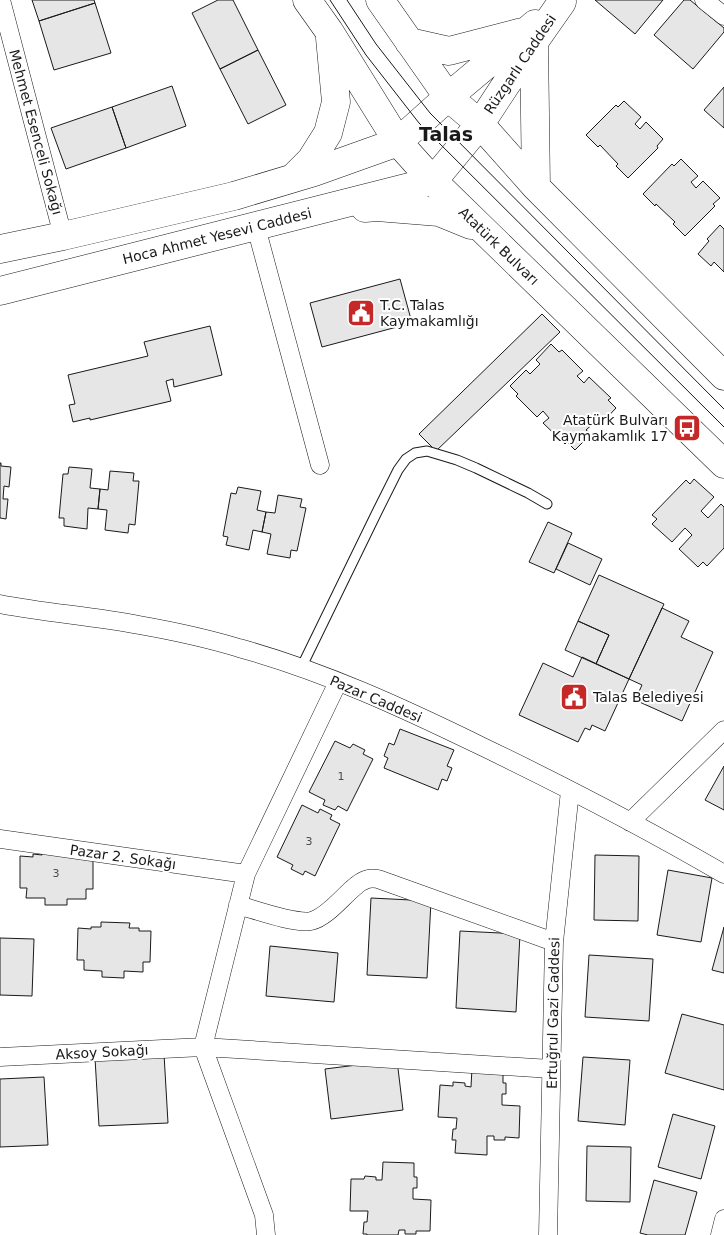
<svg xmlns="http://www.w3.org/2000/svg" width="724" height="1235" viewBox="0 0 724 1235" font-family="'DejaVu Sans',sans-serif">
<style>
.building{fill:#e6e6e6;stroke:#1a1a1a}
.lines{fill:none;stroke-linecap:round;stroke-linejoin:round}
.service-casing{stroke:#1a1a1a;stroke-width:11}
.minor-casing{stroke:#1a1a1a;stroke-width:19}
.primary-casing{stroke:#1a1a1a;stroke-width:29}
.service{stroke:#fff;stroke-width:9}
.minor{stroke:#fff;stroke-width:18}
.primary{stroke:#fff;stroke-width:28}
.tram{stroke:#1a1a1a;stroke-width:1}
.labels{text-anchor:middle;stroke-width:4;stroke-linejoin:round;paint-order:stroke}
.number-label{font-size:11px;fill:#4d4d4d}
.street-label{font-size:14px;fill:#1a1a1a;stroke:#fff}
.poi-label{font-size:14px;fill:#1a1a1a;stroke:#fff;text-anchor:start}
.district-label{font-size:19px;font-weight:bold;fill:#1a1a1a;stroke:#fff}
</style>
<rect width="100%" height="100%" fill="#fff"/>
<!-- building -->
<path class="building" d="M32 0H94L95 3 39 21Z
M218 0H233L258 50 220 69 192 13Z
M595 0H663L635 34Z
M684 0H690L724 28V32L693 69 654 35Z
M95 3 111 53 54 70 39 21Z
M258 50 286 105 248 124 220 69Z
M172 86 186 126 126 148 112 107Z
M724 87V128L704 110Z
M624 101 641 117 635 124 640 129 646 122 663 139 657 146 658 148 628 178 616 166 618 164 600 145 598 147 586 135 616 105 618 107Z
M112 107 126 148 66 169 51 128Z
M681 159 698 176 691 182 696 188 703 181 720 198 713 204 715 206 685 236 673 224 675 222 656 204 655 206 643 194 672 164 674 166Z
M720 225 724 229V272L714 262 711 266 698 254 709 241 707 239Z
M400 279 412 323 322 347 310 303Z
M542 314 560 332 436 451 419 434Z
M210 326 222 375 174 387 173 379 166 381 171 401 90 420V418L73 422 69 405 75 404 68 375 148 356 144 342Z
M551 344 559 352 562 350 583 371 577 376 584 383 589 377 611 398 608 400 616 408 601 424 597 420 586 430 591 434 575 450 567 442 565 444 543 423 549 418 543 411 537 417 516 396 518 394 510 386 526 370 530 374 540 364 536 360Z
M0 463H1V466L11 467 9 487 4 486 3 499H8L6 519 0 518Z
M69 467 92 469 90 488 100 489 98 509 88 508 87 529 64 526V518H59L63 474H68Z
M110 471 134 473 133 481H139L135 525 129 524 128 533 105 530 107 510 98 509 100 489 108 490Z
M694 479 714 497 701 511 708 518 721 504 724 507V548L707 566 703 562 698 567 679 549 692 535 685 528 672 542 652 524 657 519 652 515 686 480 690 484Z
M238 487 261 491 257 510 266 512 262 532 253 530 249 550 226 545 228 537 223 536 231 493 236 494Z
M278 495 302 499 300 507 306 508 297 551 291 550 290 558 267 554 271 534 262 532 266 512 275 513Z
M548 522 572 533 554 573 529 562Z
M568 543 602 559 590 585 556 569Z
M599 575 664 604 629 679 596 664 609 635 578 621Z
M662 608 689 621 681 637 713 652 682 721 635 700 642 685 629 679Z
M578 621 609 635 596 664 565 650Z
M582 657 629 679 605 731 592 725 590 730 585 728 578 742 519 715 543 663 573 677Z
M400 729 454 750 447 766 452 768 447 781 442 779 438 790 384 768 388 758 384 756 389 743 394 745Z
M335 741 350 748 353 744 365 750 363 754 373 759 347 811 338 806 335 810 323 805 325 800 309 792Z
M724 766V810L705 800Z
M302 805 318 813 320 809 332 815 330 819 340 824 315 876 305 871 303 875 291 869 293 865 277 857Z
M43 849 93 858V889H86V899H67V905H45V898H26L27 888H20V856L33 857V854L42 855Z
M595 855 639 856 638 921 594 920Z
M668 870 712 878 701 942 657 935Z
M371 898 431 901 427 978 367 975Z
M101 922 130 923 129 928H139V931H151L150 962H143V972L124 971V978L102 977V971L84 970V960H77L78 928 91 929V927H101Z
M724 927V973L712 970Z
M460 931 520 934 516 1012 456 1008Z
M0 938 34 939 32 996 0 995Z
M270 946 338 953 334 1002 266 996Z
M589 955 653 959 649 1021 585 1017Z
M682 1014 724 1025V1090L665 1073Z
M164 1054 168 1123 99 1126 95 1058Z
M583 1057 630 1060 625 1125 578 1121Z
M397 1060 403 1110 331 1119 325 1069Z
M472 1068 503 1069V1083H506V1094H502V1105L520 1106 519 1138 505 1137V1140H494V1136H487V1155L455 1153 456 1140H452L453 1129H456L457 1118 438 1117 440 1085 453 1086V1082L465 1083V1086L471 1087Z
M44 1077 48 1145 0 1147V1079Z
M673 1114 715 1126 701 1179 658 1167Z
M587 1146 631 1147 630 1202 586 1201Z
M383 1162 414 1163V1177H417V1188H413V1199L431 1200 430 1231H416V1234H405V1230H399L398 1235H367V1234H363L364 1222H367L368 1211H350L351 1179H364L365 1176 376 1177V1180H382Z
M654 1180 697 1192 685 1235H648L640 1233Z"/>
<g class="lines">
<!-- service casing -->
<g class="service-casing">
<path id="service" d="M301 668 377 512 398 470 406 459 415 453 427 451 457 460 476 468 528 493 547 504"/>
</g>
<!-- minor casing -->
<g class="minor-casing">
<path id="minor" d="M1 0 63 236
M704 0 724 16
M256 227 320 465
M0 604C46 613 93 616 139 625 173 631 206 638 239 648 323 671 403 708 481 746 564 786 645 828 724 874
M630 822 724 730
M0 839 246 874
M238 905C256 910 294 924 311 921 325 918 340 900 351 890 355 887 358 883 363 881 368 878 373 878 378 879L554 942
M0 1057 203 1047 551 1069
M266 1235 264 1215 203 1047 246 874 338 682
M548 1235 554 942 570 791
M720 1235 724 1219"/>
</g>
<!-- primary casing -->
<g class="primary-casing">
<path id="primary" d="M307 0 329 31 398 142 433 181 724 464
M380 0 448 97 480 124 536 187 724 376
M409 42 449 51 522 32
M534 42 536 187
M293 178 311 160 328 133 336 102 330 38
M365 208 377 207 439 212 471 225
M0 249 63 236 234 196 314 172 398 142 448 97 535 24
M0 291 433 181 480 124 534 42 562 2"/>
</g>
<!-- service -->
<use href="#service" class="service"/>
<!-- minor -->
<use href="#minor" class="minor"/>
<!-- primary -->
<use href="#primary" class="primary"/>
<!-- tram -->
<path class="tram" d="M330 0 366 55 419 123 724 427
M347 0 376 44 430 113 724 409"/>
</g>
<!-- icons -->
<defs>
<g id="civic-square" transform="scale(1.4375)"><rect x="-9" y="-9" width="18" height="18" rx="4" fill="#c62828" stroke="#fff"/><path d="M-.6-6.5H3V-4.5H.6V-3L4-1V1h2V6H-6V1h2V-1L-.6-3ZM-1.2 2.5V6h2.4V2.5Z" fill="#fff"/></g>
<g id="bus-square" transform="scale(1.4375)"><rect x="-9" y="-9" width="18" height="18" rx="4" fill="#c62828" stroke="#fff"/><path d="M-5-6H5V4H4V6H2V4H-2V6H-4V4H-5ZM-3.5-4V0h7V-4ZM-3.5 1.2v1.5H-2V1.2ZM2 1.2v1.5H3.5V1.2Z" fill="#fff"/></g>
</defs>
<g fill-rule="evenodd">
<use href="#civic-square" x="361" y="313"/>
<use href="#bus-square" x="687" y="428"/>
<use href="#civic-square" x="574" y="697"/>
</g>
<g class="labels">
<!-- number labels -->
<g class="number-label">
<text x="341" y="780">1</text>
<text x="309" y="845">3</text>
<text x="56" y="877">3</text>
</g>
<!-- street labels -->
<g class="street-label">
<text transform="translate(520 64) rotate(-56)" y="5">Rüzgarlı Caddesi</text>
<text transform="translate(36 132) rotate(75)" y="5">Mehmet Esenceli Sokağı</text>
<text transform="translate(217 236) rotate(-14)" y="5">Hoca Ahmet Yesevi Caddesi</text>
<text transform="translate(499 246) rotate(44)" y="5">Atatürk Bulvarı</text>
<text transform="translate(376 699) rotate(23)" y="5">Pazar Caddesi</text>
<text transform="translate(123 857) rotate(8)" y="5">Pazar 2. Sokağı</text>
<text transform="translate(553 1013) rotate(-89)" y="5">Ertuğrul Gazi Caddesi</text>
<text transform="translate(102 1052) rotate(-3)" y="5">Aksoy Sokağı</text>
</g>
<!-- poi labels -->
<g class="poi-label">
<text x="380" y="310">T.C. Talas<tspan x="380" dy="16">Kaymakamlığı</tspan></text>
<text x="668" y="425" text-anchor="end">Atatürk Bulvarı<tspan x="668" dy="16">Kaymakamlık 17</tspan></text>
<text x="593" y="702">Talas Belediyesi</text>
</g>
<!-- district labels -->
<g class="district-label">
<text x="446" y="141">Talas</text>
</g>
</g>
</svg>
